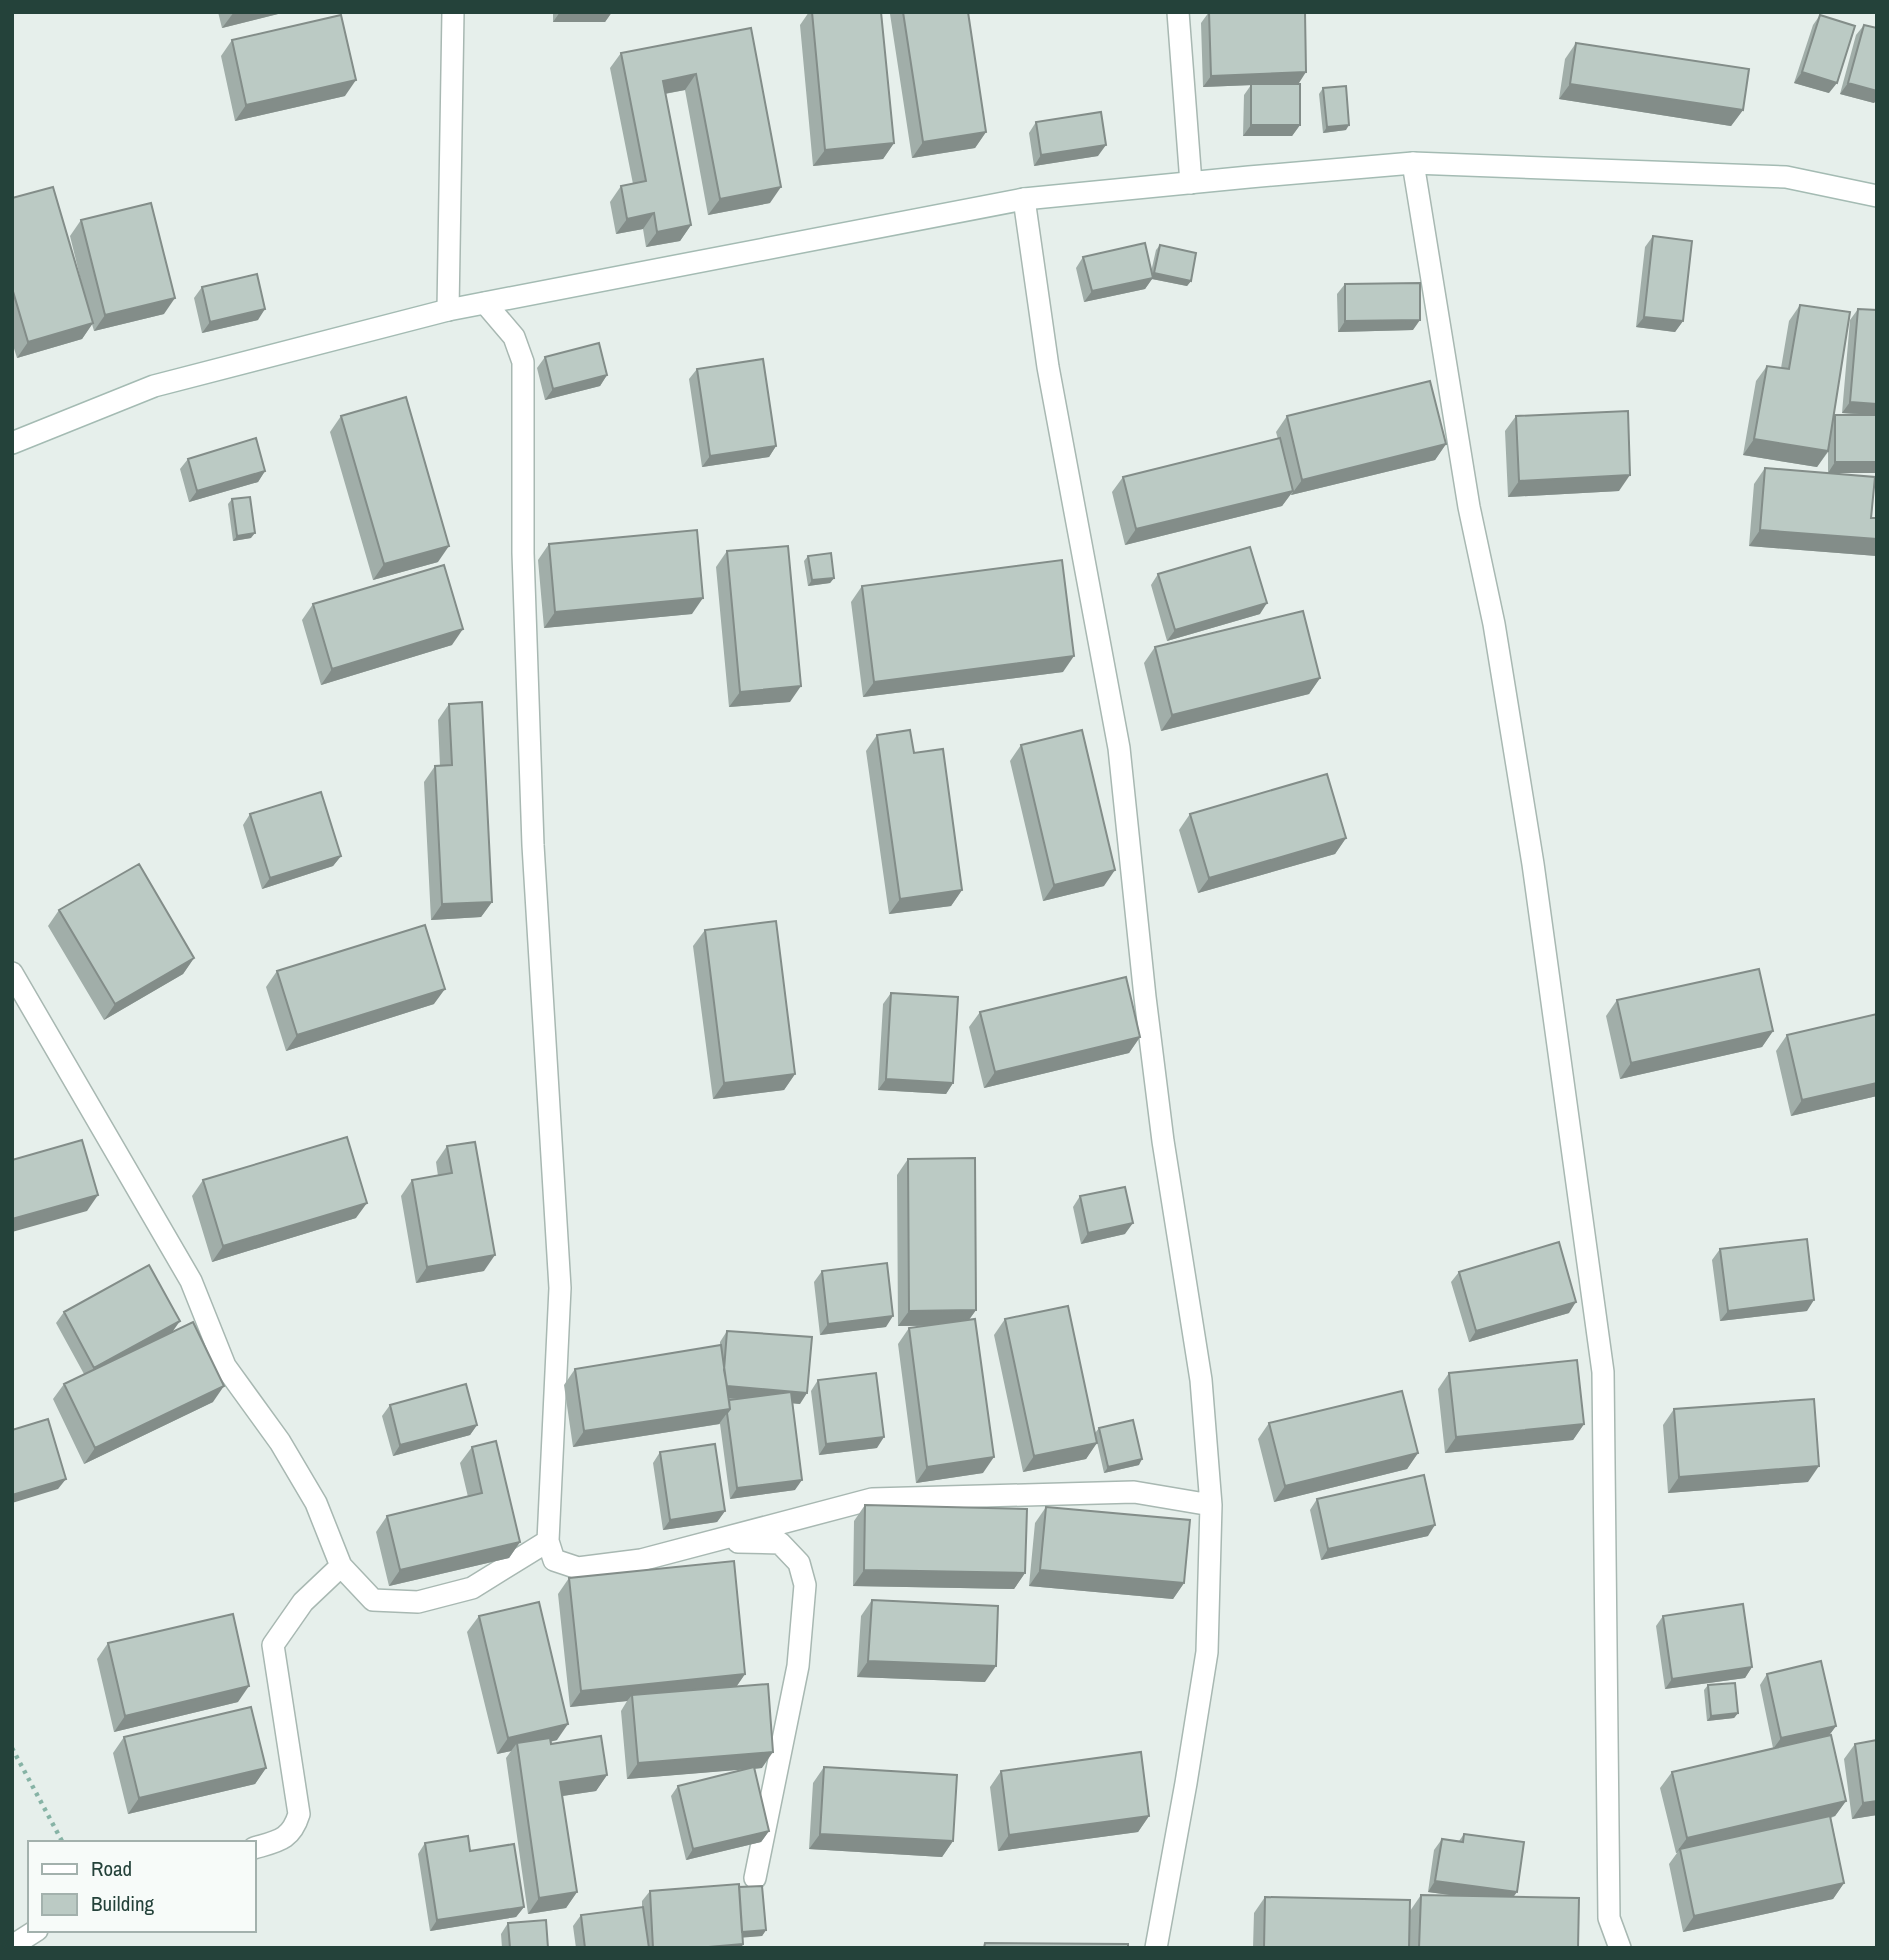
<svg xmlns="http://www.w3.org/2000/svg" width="1889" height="1960" viewBox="0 0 1889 1960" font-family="'Archivo Narrow',sans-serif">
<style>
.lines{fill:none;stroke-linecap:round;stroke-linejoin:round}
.street-casing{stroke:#a8b8b2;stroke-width:24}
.secondary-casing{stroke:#a4bbb3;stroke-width:24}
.path{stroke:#86b3a5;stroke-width:4.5;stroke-dasharray:3.5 5;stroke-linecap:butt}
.street{stroke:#fff;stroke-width:21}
.secondary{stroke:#fff;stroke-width:21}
.wall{fill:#a1aea9}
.shaded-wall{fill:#838d89}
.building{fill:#bbcac4;stroke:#838d89;stroke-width:2}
</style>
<rect width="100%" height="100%" fill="#e6efeb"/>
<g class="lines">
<!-- street casing -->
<g class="street-casing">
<path id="street" d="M1178 12 1191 183
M1413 163 1469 507 1494 624 1533 864 1603 1372 1609 1918 1620 1948
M1024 199 1048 367 1119 748 1145 997 1163 1141 1201 1380 1211 1505 1207 1652 1186 1783 1156 1948
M485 303 514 337 523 362V553L533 845 560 1288 548 1541 554 1560 578 1568 641 1560 872 1499 1134 1492 1211 1505
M448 310 453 12
M12 973 191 1281 225 1366 280 1442 316 1503 341 1566 373 1600 418 1602 472 1588 548 1541
M738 1542 780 1543 799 1563 805 1585 798 1666 755 1878
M254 1848C278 1841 291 1840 299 1814L273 1645 303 1602 341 1566
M12 1946 37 1930"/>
</g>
<!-- secondary casing -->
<g class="secondary-casing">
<path id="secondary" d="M12 443 154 386 448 310 1024 199 1249 177 1413 163 1786 177 1877 196"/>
</g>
<!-- path -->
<path class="path" d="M12 1748 63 1843"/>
<!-- street -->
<use href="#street" class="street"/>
<!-- secondary -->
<use href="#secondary" class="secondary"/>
</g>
<!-- wall -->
<path class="wall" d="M218 12H286L222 28Z
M553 12H612L605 22H553Z
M809 12H881L894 143 883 159 813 166 800 25Z
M891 12H968L986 132 975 148 912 158 890 14Z
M1209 12 1299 83 1264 84 1300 125 1292 136H1243L1244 95 1251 85 1203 87 1201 23Z
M1820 15 1829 93 1794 83 1813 25Z
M1864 25 1877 28V99L1874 103 1840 94 1856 35Z
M751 28 770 203 708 215 685 90 665 94 691 225 680 241 646 247 643 229 616 234 610 202 621 186 633 184 610 68 621 53Z
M232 40 345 96 235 121 221 56Z
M1576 43 1743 110 1731 126 1559 99 1565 59Z
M1323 88 1346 130 1323 133 1319 94Z
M1036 122 1098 156 1034 166 1029 133Z
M12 198 86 301 70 236 81 220 164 314 94 331 92 324 82 339 17 358 12 342Z
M1653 236 1683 321 1675 332 1636 327 1645 247Z
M1160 245 1191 281 1187 286 1152 279 1145 289 1084 302 1076 268 1083 257 1151 272 1156 250Z
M1345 284 1413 330 1338 332 1337 294Z
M202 287 258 320 202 333 194 298Z
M1800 305 1834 417 1835 415H1865L1842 413 1850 320 1858 309 1877 473H1828L1871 518H1877V556L1749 546 1754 484 1765 468 1828 473V452L1817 467 1743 455 1756 381 1767 366 1781 368 1789 321Z
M545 357 607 375 600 386 545 400 537 368Z
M697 369 776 446 769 457 702 467 689 379Z
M341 416 438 562 373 580 330 432Z
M1287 416 1446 444 1435 460 1291 495V494L1282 506 1125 545 1112 492 1123 477 1278 439 1276 432Z
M1516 416 1619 491 1508 497 1505 431Z
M188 459 265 471 258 482 189 502 180 469Z
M232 499 251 538 233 541 228 504Z
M549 544 692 614 544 628 538 560Z
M727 551 790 702 729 707 716 567Z
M808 556 834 578 830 583 808 586 804 561Z
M1158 574 1260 614 1167 641 1151 585Z
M862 586 1063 672 863 697 851 602Z
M313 604 452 645 321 685 302 620Z
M1155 647 1320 678 1309 694 1161 731 1144 663Z
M449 704 492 902 481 917 431 920 424 782 435 766H440L438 720Z
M877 735 914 753 962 890 951 906 889 914 866 751Z
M1021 745 1104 886 1043 901 1010 761Z
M250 814 341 856 333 866 262 889 243 825Z
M1190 814 1346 838 1335 854 1198 893 1179 830Z
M59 910 194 958 183 974 104 1020 48 926Z
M705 930 795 1074 784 1090 713 1099 693 946Z
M277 971 434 1004 286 1051 266 987Z
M891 993 953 1083 946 1094 878 1090 883 1004Z
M1617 1000 1773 1031 1762 1047 1620 1079 1606 1016Z
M980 1012 1140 1037 1129 1053 984 1088 969 1027Z
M1877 1014V1096L1791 1116 1776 1051 1787 1035Z
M447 1146 484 1271 416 1283 401 1196 412 1180 438 1176 436 1162Z
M908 1159 976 1310 969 1320 983 1473 916 1483 898 1344 909 1328 924 1326H898L897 1175Z
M203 1180 356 1218 212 1262 192 1196Z
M1080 1196 1125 1234 1081 1244 1073 1207Z
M1720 1249 1807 1311 1720 1321 1712 1260Z
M822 1271 886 1327 820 1335 814 1282Z
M1459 1272 1569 1313 1469 1342 1451 1282Z
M64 1312 173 1331 213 1402 84 1464 53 1399 64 1384 84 1374 56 1323Z
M1005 1319 1095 1433 1099 1428 1139 1465 1104 1473 1097 1442 1086 1459 1023 1472 994 1335Z
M727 1331 800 1404 793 1403 795 1490 730 1499 720 1424 573 1447 564 1385 575 1369 720 1346V1342Z
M1449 1373 1584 1424 1573 1440 1445 1453 1438 1389Z
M818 1380 877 1448 819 1455 811 1391Z
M390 1405 477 1425 470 1435 393 1456 382 1416Z
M1674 1409 1808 1482 1668 1493 1663 1425Z
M1269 1423 1418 1453 1407 1469 1274 1502 1258 1439Z
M472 1447 520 1542 509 1558 389 1586 376 1532 387 1516 468 1497 460 1463Z
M660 1452 725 1511 717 1522 663 1530 653 1463Z
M1317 1499 1428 1536 1321 1560 1310 1510Z
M865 1505 1025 1573 1014 1589 853 1586 854 1521Z
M1046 1507 1184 1583 1173 1599 1029 1586 1035 1523Z
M569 1578 745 1674 736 1687 762 1768 754 1769 769 1831 761 1842 686 1860 671 1796 678 1786 746 1769 627 1779 621 1711 627 1701 570 1707 558 1594Z
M872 1600 985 1682 857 1677 861 1616Z
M479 1616 557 1740 550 1742 551 1744 607 1775 596 1791 562 1796 577 1892 566 1908 528 1914 506 1758 511 1751 497 1754 467 1632Z
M1663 1616 1752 1667 1745 1678 1665 1689 1656 1626Z
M108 1643 238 1702 114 1732 97 1659Z
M1767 1674 1836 1726 1829 1735 1846 1801 1835 1816 1831 1818 1844 1883 1833 1899 1683 1932 1669 1864 1677 1853H1676L1660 1788 1672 1772 1773 1748 1760 1685Z
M1708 1685 1738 1713 1734 1718 1707 1721 1704 1690Z
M124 1737 266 1768 255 1784 128 1814 113 1753Z
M1855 1744 1877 1815 1852 1819 1844 1759Z
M824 1767 953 1841 942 1857 809 1849 813 1783Z
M1001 1771 1149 1816 1138 1832 998 1851 990 1787Z
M1464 1834 1514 1897 1578 1948H1409L1410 1911 1421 1895 1458 1896 1428 1892 1434 1850 1442 1839 1459 1841Z
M425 1843 470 1851 524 1907 516 1917 430 1931 418 1854Z
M739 1887 766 1930 762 1936 742 1937 743 1944 741 1948H576L573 1926 581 1915 642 1907V1901L650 1891Z
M1265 1897 1409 1948H1253L1254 1913Z
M508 1923 548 1948H502L501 1934Z"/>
<!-- shaded-wall -->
<path class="shaded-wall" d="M234 12H286L222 28Z
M560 12H612L605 22H553Z
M1306 72 1299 83 1203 87 1211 76Z
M1802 72 1837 83 1829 93 1794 83Z
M696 74 685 90 652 96 663 81Z
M356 80 345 96 235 121 246 105Z
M1848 83 1877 91V99L1874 103 1840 94Z
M1570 84 1743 110 1731 126 1559 99Z
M1251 125H1300L1292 136H1243Z
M1349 125 1346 130 1323 133 1327 127Z
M986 132 975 148 912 158 923 142Z
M894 143 883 159 813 166 825 150Z
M1106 145 1098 156 1034 166 1041 155Z
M781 187 770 203 708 215 720 199Z
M654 213 643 229 616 234 627 219Z
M691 225 680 241 646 247 657 232Z
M1154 273 1191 281 1187 286 1152 279 1145 289 1084 302 1092 291 1150 278Z
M175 298 164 314 94 331 105 315Z
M265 309 258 320 202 333 210 322Z
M1644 317 1683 321 1675 332 1636 327Z
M1420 320 1413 330 1338 332 1345 321Z
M93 323 82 339 17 358 28 342Z
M607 375 600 386 545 400 553 389Z
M1850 402 1877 404V415L1842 413Z
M1754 439 1828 451 1817 467 1743 455Z
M1446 444 1435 460 1291 495 1302 480Z
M776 446 769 457 702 467 710 456Z
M1835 462H1877V473H1828Z
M265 471 258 482 189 502 197 491Z
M1630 475 1619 491 1508 497 1519 481Z
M1293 491 1282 506 1125 545 1136 529Z
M1760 530 1877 539V556L1749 546Z
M255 533 251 538 233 541 237 536Z
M449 546 438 562 373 580 384 564Z
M834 578 830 583 808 586 812 580Z
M703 598 692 614 544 628 555 612Z
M1267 603 1260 614 1167 641 1175 630Z
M463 629 452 645 321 685 332 669Z
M1074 656 1063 672 863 697 874 682Z
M1320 678 1309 694 1161 731 1172 715Z
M801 686 790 702 729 707 740 692Z
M1346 838 1335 854 1198 893 1209 878Z
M341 856 333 866 262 889 270 878Z
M1115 870 1104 886 1043 901 1054 885Z
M962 890 951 906 889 914 900 899Z
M492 902 481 917 431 920 442 904Z
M194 958 183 974 104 1020 115 1004Z
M445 989 434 1004 286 1051 297 1035Z
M1773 1031 1762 1047 1620 1079 1631 1063Z
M1140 1037 1129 1053 984 1088 995 1072Z
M795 1074 784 1090 713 1099 724 1083Z
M886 1079 953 1083 946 1094 878 1090Z
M1877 1083V1096L1791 1116 1802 1100Z
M98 1195 87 1211 12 1232V1219Z
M367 1203 356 1218 212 1262 223 1246Z
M1133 1223 1125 1234 1081 1244 1088 1233Z
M495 1255 484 1271 416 1283 427 1267Z
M1814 1300 1807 1311 1720 1321 1728 1311Z
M1576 1302 1569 1313 1469 1342 1476 1331Z
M976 1310 965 1325 898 1326 909 1311Z
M893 1316 886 1327 820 1335 828 1324Z
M180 1321 173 1331 87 1379 94 1368Z
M224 1386 213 1402 84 1464 95 1448Z
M723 1386 807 1393 800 1404 716 1397Z
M730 1409 719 1424 573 1447 584 1431Z
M1584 1424 1573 1440 1445 1453 1456 1437Z
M477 1425 470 1435 393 1456 400 1445Z
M884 1437 877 1448 819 1455 826 1444Z
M1097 1443 1086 1459 1023 1472 1034 1456Z
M1418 1453 1407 1469 1274 1502 1285 1486Z
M994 1457 983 1473 916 1483 927 1467Z
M1142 1459 1139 1465 1104 1473 1108 1467Z
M1819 1466 1808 1482 1668 1493 1679 1477Z
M66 1479 58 1489 12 1503V1495Z
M802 1480 795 1490 730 1499 737 1488Z
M725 1511 717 1522 663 1530 670 1520Z
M1435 1525 1428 1536 1321 1560 1328 1549Z
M520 1542 509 1558 389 1586 400 1570Z
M864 1570 1025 1573 1014 1589 853 1586Z
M1040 1570 1184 1583 1173 1599 1029 1586Z
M868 1661 996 1666 985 1682 857 1677Z
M1752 1667 1745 1678 1665 1689 1672 1679Z
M745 1674 734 1690 632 1695 627 1701 570 1707 581 1691Z
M249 1686 238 1702 114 1732 125 1716Z
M1738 1713 1734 1718 1707 1721 1711 1716Z
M568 1724 557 1740 518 1749 517 1743 511 1751 497 1754 508 1738Z
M1836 1726 1828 1737 1773 1749 1781 1738Z
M773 1752 762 1768 627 1779 638 1763Z
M266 1768 255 1784 128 1814 139 1798Z
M607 1775 596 1791 549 1798 560 1782Z
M1846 1801 1835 1816 1681 1852 1680 1849 1676 1853 1687 1838Z
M1877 1801V1815L1852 1819 1863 1803Z
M1149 1816 1138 1832 998 1851 1009 1835Z
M769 1831 761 1842 686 1860 693 1849Z
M820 1834 953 1841 942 1857 809 1849Z
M1435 1881 1517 1892 1509 1903 1428 1892Z
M1844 1883 1833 1899 1683 1932 1694 1916Z
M577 1892 566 1908 528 1914 539 1898Z
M524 1907 516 1917 430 1931 437 1920Z
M766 1930 762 1936 738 1938 742 1932Z
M743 1944 741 1948H697Z"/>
<!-- building -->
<path class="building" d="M812 12H881L894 143 825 150Z
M903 12H968L986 132 923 142Z
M1209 12H1305L1306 72 1211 76Z
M341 15 356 80 246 105 232 40Z
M1820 15 1855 26 1837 83 1802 72Z
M1864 25 1877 28V91L1848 83Z
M751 28 781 187 720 199 696 74 663 81 691 225 657 232 654 213 627 219 621 186 646 181 621 53Z
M1576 43 1749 69 1743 110 1570 84Z
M1251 84H1300V125H1251Z
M1346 86 1349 125 1327 127 1323 88Z
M1101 112 1106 145 1041 155 1036 122Z
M53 187 93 323 28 342 12 288V198Z
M151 203 175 298 105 315 81 220Z
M1653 236 1692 241 1683 321 1644 317Z
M1145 243 1153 278 1092 291 1083 257Z
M1160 245 1196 253 1191 281 1154 273Z
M257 274 265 309 210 322 202 287Z
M1420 283V320L1345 321V284Z
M1800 305 1850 312 1828 451 1754 439 1767 366 1789 369Z
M1858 309 1877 310V404L1850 402Z
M599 343 607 375 553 389 545 357Z
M763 359 776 446 710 456 697 369Z
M1430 381 1446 444 1302 480 1287 416Z
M406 397 449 546 384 564 341 416Z
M1628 411 1630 475 1519 481 1516 416Z
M1835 415H1877V462H1835Z
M256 438 265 471 197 491 188 459Z
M1280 438 1293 491 1136 529 1123 477Z
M1765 468 1875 477 1871 518H1877V539L1760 530Z
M250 497 255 533 237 536 232 499Z
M697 530 703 598 555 612 549 544Z
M788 546 801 686 740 692 727 551Z
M1250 547 1267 603 1175 630 1158 574Z
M831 553 834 578 812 580 808 556Z
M1062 560 1074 656 874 682 862 586Z
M444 565 463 629 332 669 313 604Z
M1303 611 1320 678 1172 715 1155 647Z
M482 702 492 902 442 904 435 766 452 765 449 704Z
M910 730 914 753 943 749 962 890 900 899 877 735Z
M1082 730 1115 870 1054 885 1021 745Z
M1327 774 1346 838 1209 878 1190 814Z
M321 792 341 856 270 878 250 814Z
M139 864 194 958 115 1004 59 910Z
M776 921 795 1074 724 1083 705 930Z
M425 925 445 989 297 1035 277 971Z
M1759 969 1773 1031 1631 1063 1617 1000Z
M1126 977 1140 1037 995 1072 980 1012Z
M891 993 958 997 953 1083 886 1079Z
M1877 1014V1083L1802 1100 1787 1035Z
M347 1137 367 1203 223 1246 203 1180Z
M82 1140 98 1195 12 1219V1160Z
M475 1142 495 1255 427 1267 412 1180 452 1173 447 1146Z
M975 1158 976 1310 909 1311 908 1159Z
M1125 1187 1133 1223 1088 1233 1080 1196Z
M1807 1239 1814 1300 1728 1311 1720 1249Z
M1559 1242 1576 1302 1476 1331 1459 1272Z
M887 1263 893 1316 828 1324 822 1271Z
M149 1265 180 1321 94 1368 64 1312Z
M1068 1306 1097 1443 1034 1456 1005 1319Z
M975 1319 994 1457 927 1467 909 1328Z
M193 1322 224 1386 95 1448 64 1384Z
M727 1331 812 1337 807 1393 727 1386 724 1370Z
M721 1345 730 1409 584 1431 575 1369Z
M1577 1360 1584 1424 1456 1437 1449 1373Z
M876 1373 884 1437 826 1444 818 1380Z
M466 1384 477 1425 400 1445 390 1405Z
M1402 1391 1418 1453 1285 1486 1269 1423Z
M791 1392 802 1480 737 1488 727 1413 730 1409 729 1400Z
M1814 1399 1819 1466 1679 1477 1674 1409Z
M48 1419 66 1479 12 1495V1430Z
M1133 1420 1142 1459 1108 1467 1099 1428Z
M496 1441 520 1542 400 1570 387 1516 482 1493 472 1447Z
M715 1444 725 1511 670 1520 660 1452Z
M1424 1475 1435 1525 1328 1549 1317 1499Z
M865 1505 1027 1509 1025 1573 864 1570Z
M1046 1507 1190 1520 1184 1583 1040 1570Z
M734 1561 745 1674 581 1691 569 1578Z
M872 1600 998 1606 996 1666 868 1661Z
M539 1602 568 1724 508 1738 479 1616Z
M1743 1604 1752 1667 1672 1679 1663 1616Z
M233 1614 249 1686 125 1716 108 1643Z
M1821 1661 1836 1726 1781 1738 1767 1674Z
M1735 1683 1738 1713 1711 1716 1708 1685Z
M768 1684 773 1752 638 1763 632 1695Z
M251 1707 266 1768 139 1798 124 1737Z
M1831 1735 1846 1801 1687 1838 1672 1772Z
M601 1736 607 1775 560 1782 577 1892 539 1898 517 1743 550 1738 551 1744Z
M1877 1740V1801L1863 1803 1855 1744Z
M1141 1752 1149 1816 1009 1835 1001 1771Z
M754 1767 769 1831 693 1849 678 1786Z
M824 1767 957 1775 953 1841 820 1834Z
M1830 1816 1844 1883 1694 1916 1680 1849Z
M1464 1834 1524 1842 1517 1892 1435 1881 1442 1839 1463 1842Z
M468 1836 470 1851 514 1844 524 1907 437 1920 425 1843Z
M739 1884 743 1944 697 1948H653L650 1891Z
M762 1886 766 1930 742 1932 739 1887Z
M1421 1895 1579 1898 1578 1948H1419Z
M1265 1897 1410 1900 1409 1948H1264Z
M643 1907 649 1948H585L581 1915Z
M546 1920 548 1948H510L508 1923Z
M985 1943 1128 1944V1948H984Z"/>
<!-- border -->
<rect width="1889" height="1960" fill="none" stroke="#24423a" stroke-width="28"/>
<!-- legend -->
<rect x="28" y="1841" width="228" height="91" fill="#f7fbf9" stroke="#a3b1ad" stroke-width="2"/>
<rect x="42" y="1864" width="35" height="10" fill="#ffffff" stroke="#a3b1ad" stroke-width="2"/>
<text x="91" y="1876" font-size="21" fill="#24423a">Road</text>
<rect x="42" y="1894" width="35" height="21" fill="#bbcac4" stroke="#a3b1ad" stroke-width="2"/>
<text x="91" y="1911" font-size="21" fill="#24423a">Building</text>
</svg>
